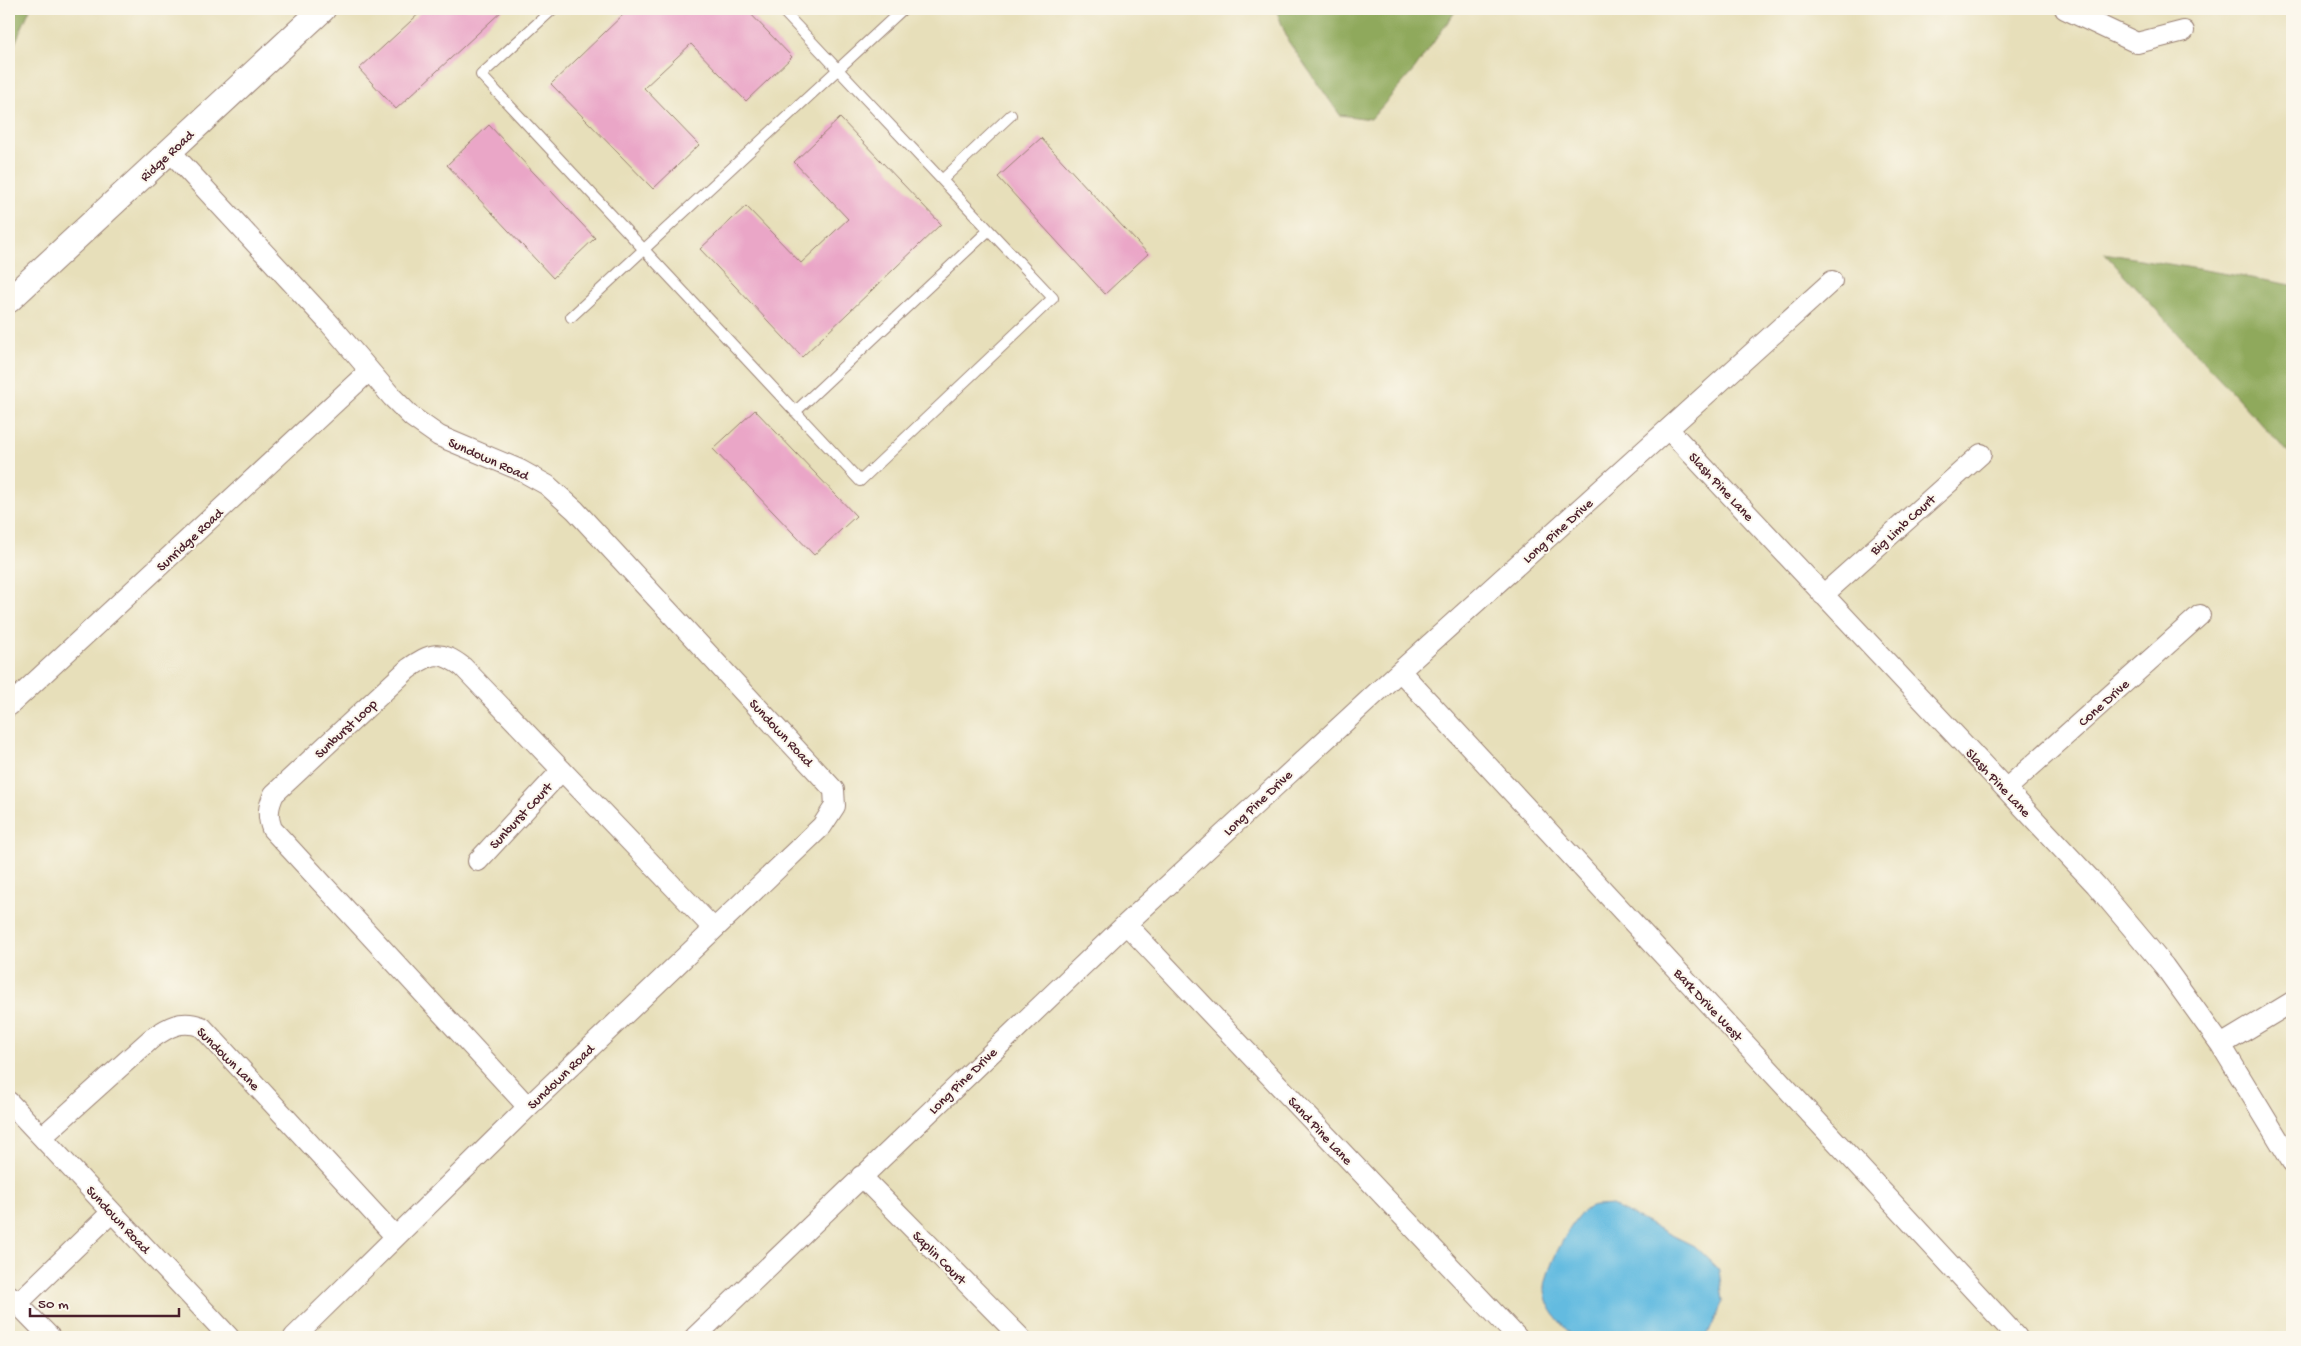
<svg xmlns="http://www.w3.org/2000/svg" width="2301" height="1346" viewBox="0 0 2301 1346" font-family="'Gochi Hand',sans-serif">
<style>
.forest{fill:#8fa95b;stroke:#6c6443}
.water{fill:#63bbe0;stroke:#566d86}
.building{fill:#eaa6c7}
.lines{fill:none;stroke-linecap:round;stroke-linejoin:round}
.service-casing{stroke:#987f72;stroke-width:12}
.minor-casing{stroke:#987f72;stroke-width:22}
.tertiary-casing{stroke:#987f72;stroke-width:27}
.service{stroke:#fff;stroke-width:10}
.minor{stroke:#fff;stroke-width:20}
.tertiary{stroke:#fff;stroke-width:25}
.labels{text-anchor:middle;stroke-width:4;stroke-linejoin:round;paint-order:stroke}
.street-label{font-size:14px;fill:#4a1f2b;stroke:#fbf7ec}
</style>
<rect width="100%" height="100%" fill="#fbf7ec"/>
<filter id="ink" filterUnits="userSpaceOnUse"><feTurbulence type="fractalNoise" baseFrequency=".02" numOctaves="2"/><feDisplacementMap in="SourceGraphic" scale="10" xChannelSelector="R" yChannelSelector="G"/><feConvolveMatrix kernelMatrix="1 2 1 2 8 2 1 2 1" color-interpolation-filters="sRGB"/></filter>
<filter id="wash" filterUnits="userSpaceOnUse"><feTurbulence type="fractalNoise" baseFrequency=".0096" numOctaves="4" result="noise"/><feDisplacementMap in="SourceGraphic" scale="20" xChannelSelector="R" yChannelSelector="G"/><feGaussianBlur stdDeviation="1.12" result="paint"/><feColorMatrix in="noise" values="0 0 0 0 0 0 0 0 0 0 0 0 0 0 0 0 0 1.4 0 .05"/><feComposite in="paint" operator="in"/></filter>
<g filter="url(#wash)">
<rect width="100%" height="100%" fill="#e7dfba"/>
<!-- forest -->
<path class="forest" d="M9 9H30L9 57Z
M1276 9H1457L1414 70 1371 119 1340 115 1288 41Z
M2104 253 2292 285V457Z"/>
<!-- water -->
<path class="water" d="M1611 1205 1694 1246 1719 1270 1723 1301 1707 1337H1573C1561 1323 1545 1308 1545 1288 1545 1271 1573 1215 1588 1208 1594 1205 1605 1206 1611 1205Z"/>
<g id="blocks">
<!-- building -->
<path class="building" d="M424 9H504L396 109 359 69Z
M629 9H746L792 57 746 101 691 44 644 88 699 145 653 189 551 84Z
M840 118 941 224 802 357 700 249 746 206 801 263 848 219 794 162Z
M489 125 595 238 553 278 447 165Z
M1041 138 1148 254 1105 294 998 177Z
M755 410 856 516 814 555 713 449Z"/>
</g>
</g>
<g filter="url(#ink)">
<use href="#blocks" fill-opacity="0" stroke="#987f72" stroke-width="1"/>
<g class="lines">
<!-- service casing -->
<g class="service-casing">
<path id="service" d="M553 9 481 75 860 481 1053 298 781 9
M942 180 1011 115
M571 317 903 9
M795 412 989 230"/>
</g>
<!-- minor casing -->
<g class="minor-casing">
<path id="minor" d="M2065 9 2137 43 2184 31
M170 151 330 324 392 397 412 417 439 436 520 470 547 485 575 510 834 790 835 806 822 826 528 1107 294 1337
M1669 430 2096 885 2164 966 2221 1045 2292 1162
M1823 595 1981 454
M1400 671 2017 1337
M9 706 369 371
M2006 789 2200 615
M478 861 562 770
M1126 924 1517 1337
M2221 1045 2292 1002
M9 1102 229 1337
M528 1107 272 829C267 816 268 807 274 794L408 669C432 652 440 650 463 667L714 929
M42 1137 151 1039C168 1027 181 1019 202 1027L395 1236
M861 1176 1020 1337
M9 1295 50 1337
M17 1304 112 1212
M695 1337 1126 924 1400 671 1832 281"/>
</g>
<!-- tertiary casing -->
<g class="tertiary-casing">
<path id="tertiary" d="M9 300 323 9"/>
</g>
<!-- service -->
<use href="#service" class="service"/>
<!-- minor -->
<use href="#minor" class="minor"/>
<!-- tertiary -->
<use href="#tertiary" class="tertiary"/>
</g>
</g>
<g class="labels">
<!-- street labels -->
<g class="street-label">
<text transform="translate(166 155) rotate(-43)" y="5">Ridge Road</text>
<text transform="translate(489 458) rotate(24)" y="5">Sundown Road</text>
<text transform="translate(1722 486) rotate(47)" y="5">Slash Pine Lane</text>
<text transform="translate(1902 524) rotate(-42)" y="5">Big Limb Court</text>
<text transform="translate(1557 530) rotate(-42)" y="5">Long Pine Drive</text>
<text transform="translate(189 539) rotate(-43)" y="5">Sunridge Road</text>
<text transform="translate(2103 702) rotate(-42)" y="5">Cone Drive</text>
<text transform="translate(345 728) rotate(-43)" y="5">Sunburst Loop</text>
<text transform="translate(782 732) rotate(47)" y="5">Sundown Road</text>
<text transform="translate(1999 782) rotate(47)" y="5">Slash Pine Lane</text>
<text transform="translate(1257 802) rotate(-43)" y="5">Long Pine Drive</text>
<text transform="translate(520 815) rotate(-47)" y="5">Sunburst Court</text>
<text transform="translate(1709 1004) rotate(47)" y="5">Bark Drive West</text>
<text transform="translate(229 1058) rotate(45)" y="5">Sundown Lane</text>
<text transform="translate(560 1076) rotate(-44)" y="5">Sundown Road</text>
<text transform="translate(962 1080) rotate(-44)" y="5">Long Pine Drive</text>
<text transform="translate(1321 1130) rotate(47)" y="5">Sand Pine Lane</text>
<text transform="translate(119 1219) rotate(47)" y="5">Sundown Road</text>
<text transform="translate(940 1257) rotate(45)" y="5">Saplin Court</text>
</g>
</g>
<!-- margin -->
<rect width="2301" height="1346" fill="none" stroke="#fbf7ec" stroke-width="30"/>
<!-- scale -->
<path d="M30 1308v8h149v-8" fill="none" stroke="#4a1f2b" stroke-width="2.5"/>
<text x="38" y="1308" font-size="15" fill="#4a1f2b" stroke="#fbf7ec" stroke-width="4" paint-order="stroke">50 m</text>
</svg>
